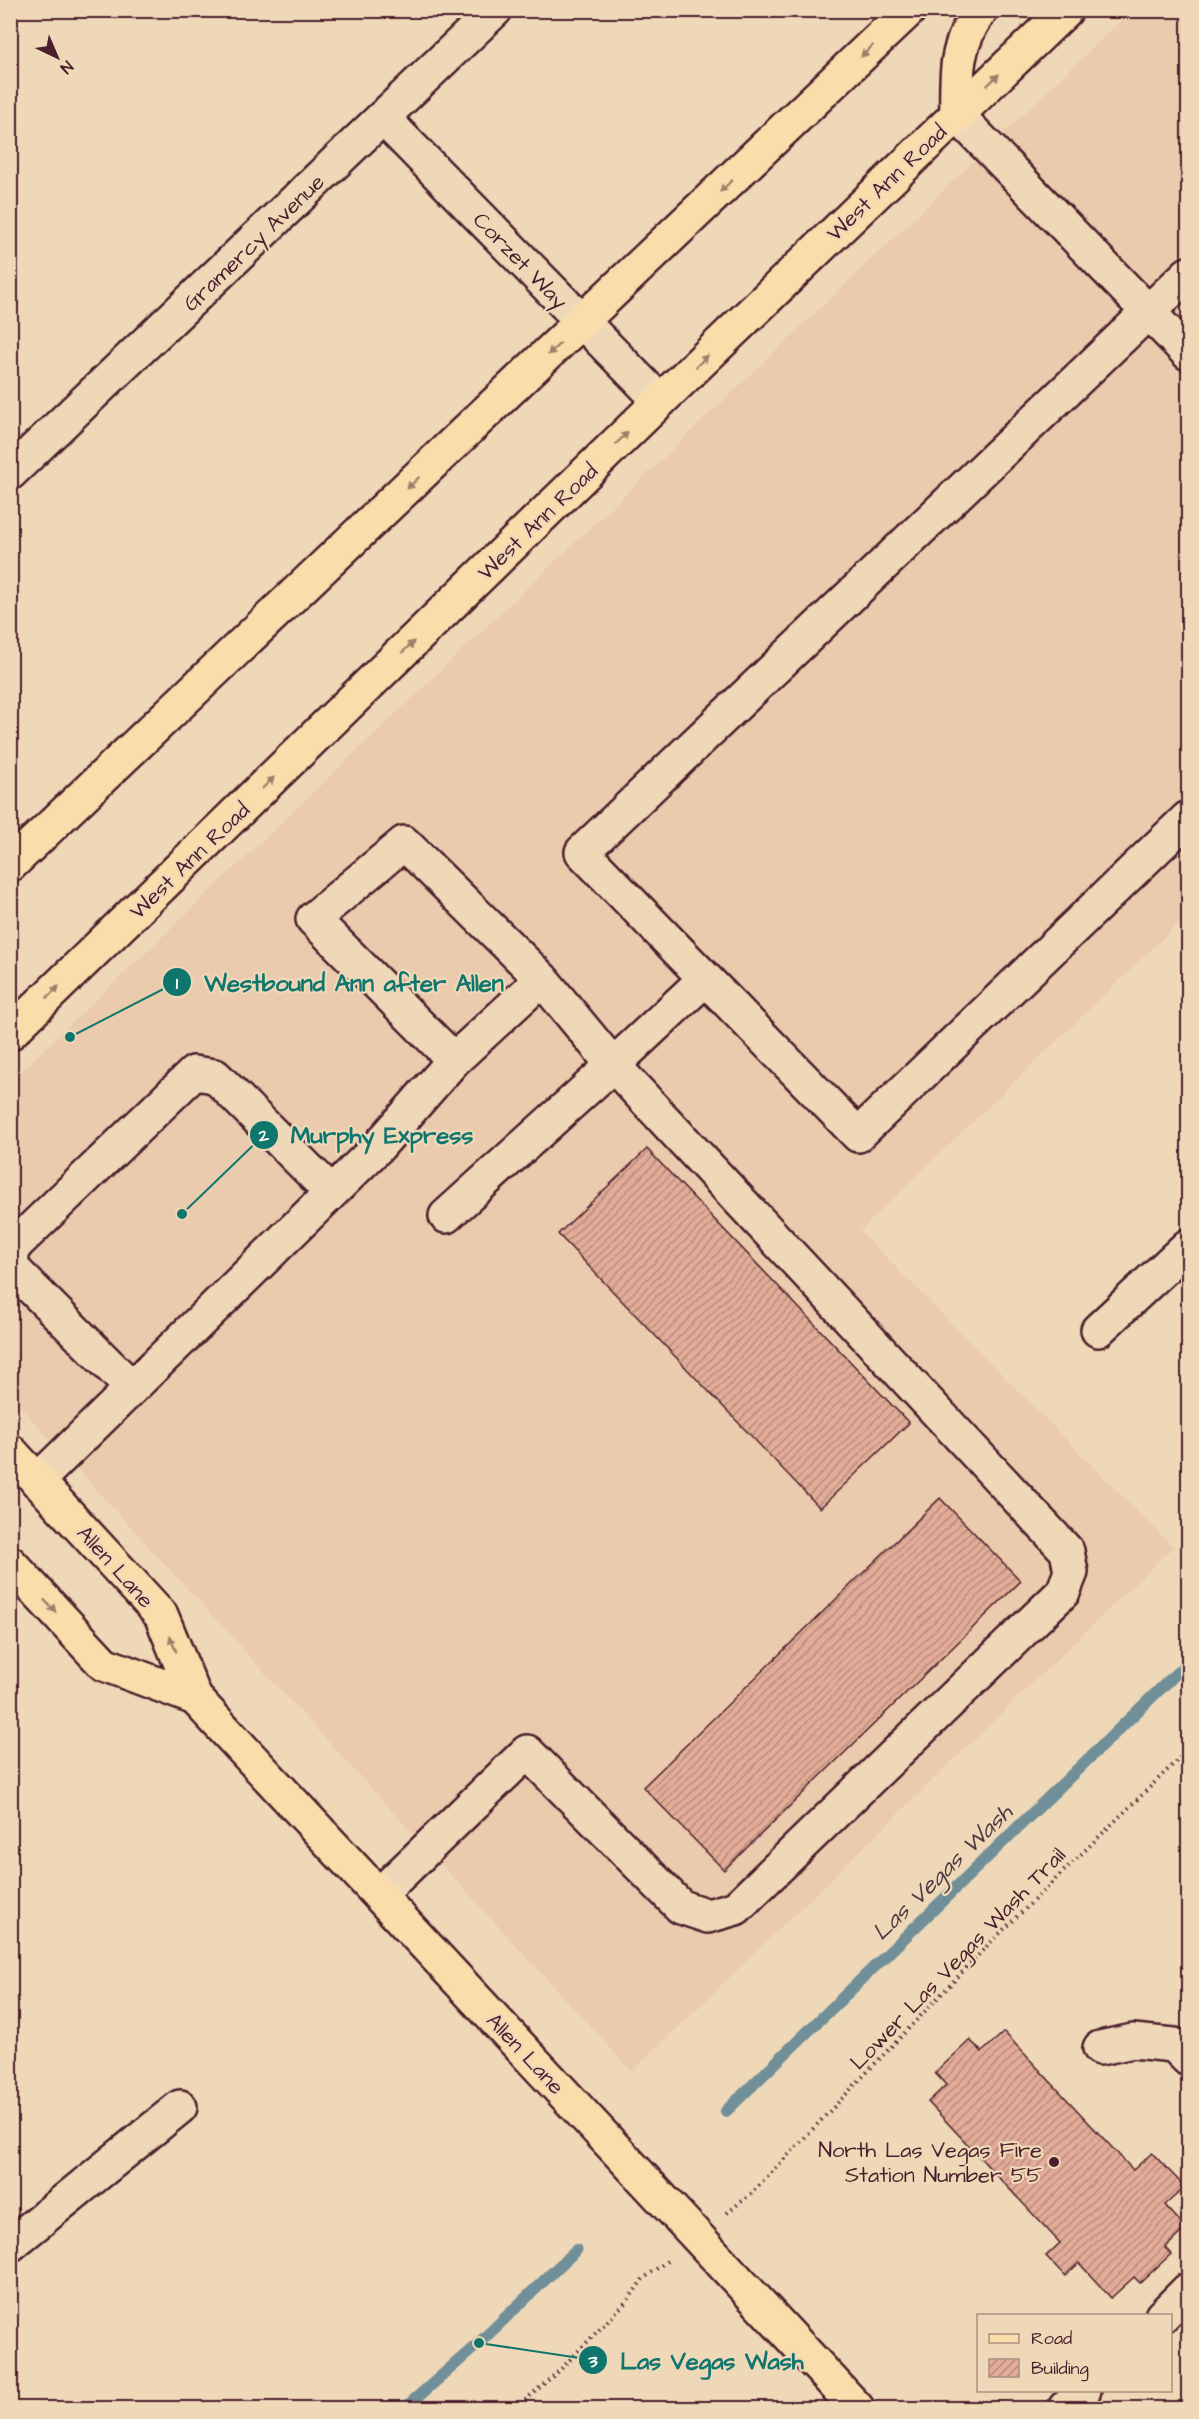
<svg xmlns="http://www.w3.org/2000/svg" width="1199" height="2419" viewBox="0 0 1199 2419" font-family="'Architects Daughter',sans-serif">
<style>
.built{fill:#ebcbae}
.lines{fill:none;stroke-linecap:round;stroke-linejoin:round}
.stream{stroke:#708f98;stroke-width:12}
.building{fill:url(#building-hatch);stroke:#4a1f2b;stroke-width:1.5}
.minor-casing{stroke:#4a1f2b;stroke-width:38}
.major-casing{stroke:#4a1f2b;stroke-width:38}
.path{stroke:#4a1f2b;stroke-width:4;stroke-dasharray:1.5 4.5;stroke-linecap:butt}
.minor{stroke:#efd8b8;stroke-width:33}
.major{stroke:#f9deab;stroke-width:33}
.oneway{fill:#a27e6b}
.poi-dot{fill:#4a1f2b;stroke:#efd8b8;stroke-width:2}
.labels{text-anchor:middle;stroke-width:4.5;stroke-linejoin:round;paint-order:stroke}
.street-label{font-size:22px;fill:#4a1f2b;stroke:#efd8b8}
.poi-label{font-size:22px;fill:#4a1f2b;stroke:#efd8b8;text-anchor:end}
.water-label{font-size:24px;font-style:italic;fill:#533b46;stroke:#efd8b8}
.leader{fill:none;stroke:#0f766e;stroke-width:2}
.callout-dot{fill:#0f766e;stroke:#efd8b8;stroke-width:2}
.mark-label{font-size:18px;text-anchor:middle;font-weight:bold;fill:#fff}
.callout-label{font-size:24px;text-anchor:middle;font-weight:bold;fill:#0f766e;stroke:#efd8b8;stroke-width:4.5;stroke-linejoin:round;paint-order:stroke}
</style>
<defs>
<pattern id="building-hatch" width="6" height="6" patternUnits="userSpaceOnUse" patternTransform="scale(1.5)"><rect width="6" height="6" fill="#e2ac98"/><path d="M-1 1l2-2M0 6l6-6M5 7l2-2" fill="none" stroke="#b98b7c"/></pattern>
</defs>
<rect width="100%" height="100%" fill="#efd8b8"/>
<filter id="ink" filterUnits="userSpaceOnUse"><feTurbulence type="fractalNoise" baseFrequency=".0167" numOctaves="2"/><feDisplacementMap in="SourceGraphic" scale="12" xChannelSelector="R" yChannelSelector="G"/><feConvolveMatrix kernelMatrix="1 2 1 2 8 2 1 2 1" color-interpolation-filters="sRGB"/></filter>
<g filter="url(#ink)">
<!-- built -->
<path class="built" d="M1131 11H1188V914L860 1231 1173 1547 632 2072 11 1397V1081Z"/>
<g class="lines">
<!-- stream -->
<path class="stream" d="M726 2111 1188 1662
M405 2408 479 2343 576 2250"/>
</g>
<!-- building -->
<path class="building" d="M647 1149 909 1423 820 1508 558 1234Z
M940 1498 1021 1581 724 1870 643 1787Z
M1004 2032 1133 2170 1152 2153 1185 2187 1165 2205 1186 2228 1165 2248 1171 2254 1140 2283 1134 2277 1111 2298 1079 2263 1065 2276 1046 2256 1060 2243 928 2102 946 2085 935 2073 970 2040 982 2052Z"/>
<g class="lines">
<!-- minor casing -->
<g class="minor-casing">
<path id="minor" d="M957 115 1188 353
M383 118 660 401
M1188 274 582 852 858 1135 1188 818
M10 473 495 10
M454 1060 313 919 404 843 542 979
M1098 1330 1188 1246
M132 1388 11 1267 13 1247 194 1073 215 1076 331 1192
M37 1481 378 1147 454 1060 542 979 613 1065 446 1216
M379 1895 527 1752 681 1907 708 1916 736 1908 1063 1592 1071 1572 1067 1551 613 1065 705 979
M1100 2048 1133 2041 1174 2045 1188 2059
M10 2245 180 2107
M1162 2316 1188 2290
M1065 2408 1084 2390"/>
</g>
<!-- major casing -->
<g class="major-casing">
<path id="major" d="M957 115C956 74 955 44 981 10
M10 865 909 10
M10 1033 660 401 1066 10
M10 1451 161 1615 195 1698 857 2408
M10 1563 104 1664 195 1698"/>
</g>
<!-- path -->
<path class="path" d="M727 2213 752 2193 989 1944 1188 1750
M516 2408 559 2371 628 2300 643 2279 667 2261"/>
<!-- minor -->
<use href="#minor" class="minor"/>
<!-- major -->
<use href="#major" class="major"/>
</g>
<!-- one-way arrows -->
<defs><path id="oneway-solid" d="M-6-.8H1V-3.2L6.5 0L1 3.2V.8H-6Z" transform="scale(1.5)"/></defs>
<g class="oneway">
<use href="#oneway-solid" transform="translate(867 51) rotate(136)"/>
<use href="#oneway-solid" transform="translate(993 80) rotate(-44)"/>
<use href="#oneway-solid" transform="translate(726 186) rotate(136)"/>
<use href="#oneway-solid" transform="translate(554 349) rotate(136)"/>
<use href="#oneway-solid" transform="translate(702 361) rotate(-44)"/>
<use href="#oneway-solid" transform="translate(622 438) rotate(-44)"/>
<use href="#oneway-solid" transform="translate(413 483) rotate(136)"/>
<use href="#oneway-solid" transform="translate(408 647) rotate(-44)"/>
<use href="#oneway-solid" transform="translate(268 783) rotate(-44)"/>
<use href="#oneway-solid" transform="translate(53 992) rotate(-44)"/>
<use href="#oneway-solid" transform="translate(50 1606) rotate(47)"/>
<use href="#oneway-solid" transform="translate(173 1644) rotate(-113)"/>
</g>
</g>
<!-- markers -->
<circle class="poi-dot" cx="1054" cy="2162" r="6"/>
<g class="labels">
<!-- street labels -->
<g class="street-label">
<text transform="translate(886 182) rotate(-44)" y="8">West Ann Road</text>
<text transform="translate(253 242) rotate(-44)" y="8">Gramercy Avenue</text>
<text transform="translate(521 260) rotate(46)" y="8">Corzet Way</text>
<text transform="translate(537 521) rotate(-44)" y="8">West Ann Road</text>
<text transform="translate(189 860) rotate(-44)" y="8">West Ann Road</text>
<text transform="translate(116 1566) rotate(48)" y="8">Allen Lane</text>
<text transform="translate(957 1958) rotate(-46)" y="8">Lower Las Vegas Wash Trail</text>
<text transform="translate(526 2053) rotate(47)" y="8">Allen Lane</text>
</g>
<!-- poi labels -->
<g class="poi-label">
<text x="1042" y="2157">North Las Vegas Fire<tspan x="1042" dy="25">Station Number 55</tspan></text>
</g>
<!-- water labels -->
<g class="water-label">
<text transform="translate(942 1872) rotate(-44)" y="8">Las Vegas Wash</text>
</g>
</g>
<!-- callouts -->
<path class="leader" d="M70 1037L177 982M182 1214L264 1135M479 2343L593 2360"/>
<g class="callout-dot">
<circle cx="70" cy="1037" r="6"/>
<circle cx="182" cy="1214" r="6"/>
<circle cx="479" cy="2343" r="6"/>
<circle cx="177" cy="982" r="15"/>
<circle cx="264" cy="1135" r="15"/>
<circle cx="593" cy="2360" r="15"/>
</g>
<g class="mark-label">
<text x="177" y="989">1</text>
<text x="264" y="1141">2</text>
<text x="593" y="2367">3</text>
</g>
<g class="callout-label">
<text x="354" y="991">Westbound Ann after Allen</text>
<text x="382" y="1143">Murphy Express</text>
<text x="712" y="2369">Las Vegas Wash</text>
</g>
<!-- margin -->
<rect width="1199" height="2419" fill="none" stroke="#efd8b8" stroke-width="36"/>
<rect x="18" y="18" width="1163" height="2383" fill="none" stroke="#4a1f2b" stroke-width="2" filter="url(#ink)"/>
<!-- legend -->
<rect x="977" y="2314" width="195" height="78" fill="#efd8b8" stroke="#ad8e80" stroke-width="1.5"/>
<rect x="989" y="2334" width="30" height="9" fill="#f9deab" stroke="#ad8e80" stroke-width="1.5"/>
<text x="1031" y="2344" font-size="18" fill="#4a1f2b">Road</text>
<rect x="989" y="2359" width="30" height="18" fill="url(#building-hatch)" stroke="#ad8e80" stroke-width="1.5"/>
<text x="1031" y="2374" font-size="18" fill="#4a1f2b">Building</text>
<!-- north arrow -->
<g transform="translate(57 57) rotate(136)" stroke="#efd8b8" stroke-width="4.5" paint-order="stroke">
<path d="M0-4.5L10 22L0 15L-10 22Z" fill="#4a1f2b"/>
<text y="-9" font-size="16" font-weight="bold" text-anchor="middle" fill="#4a1f2b">N</text>
</g>
</svg>
